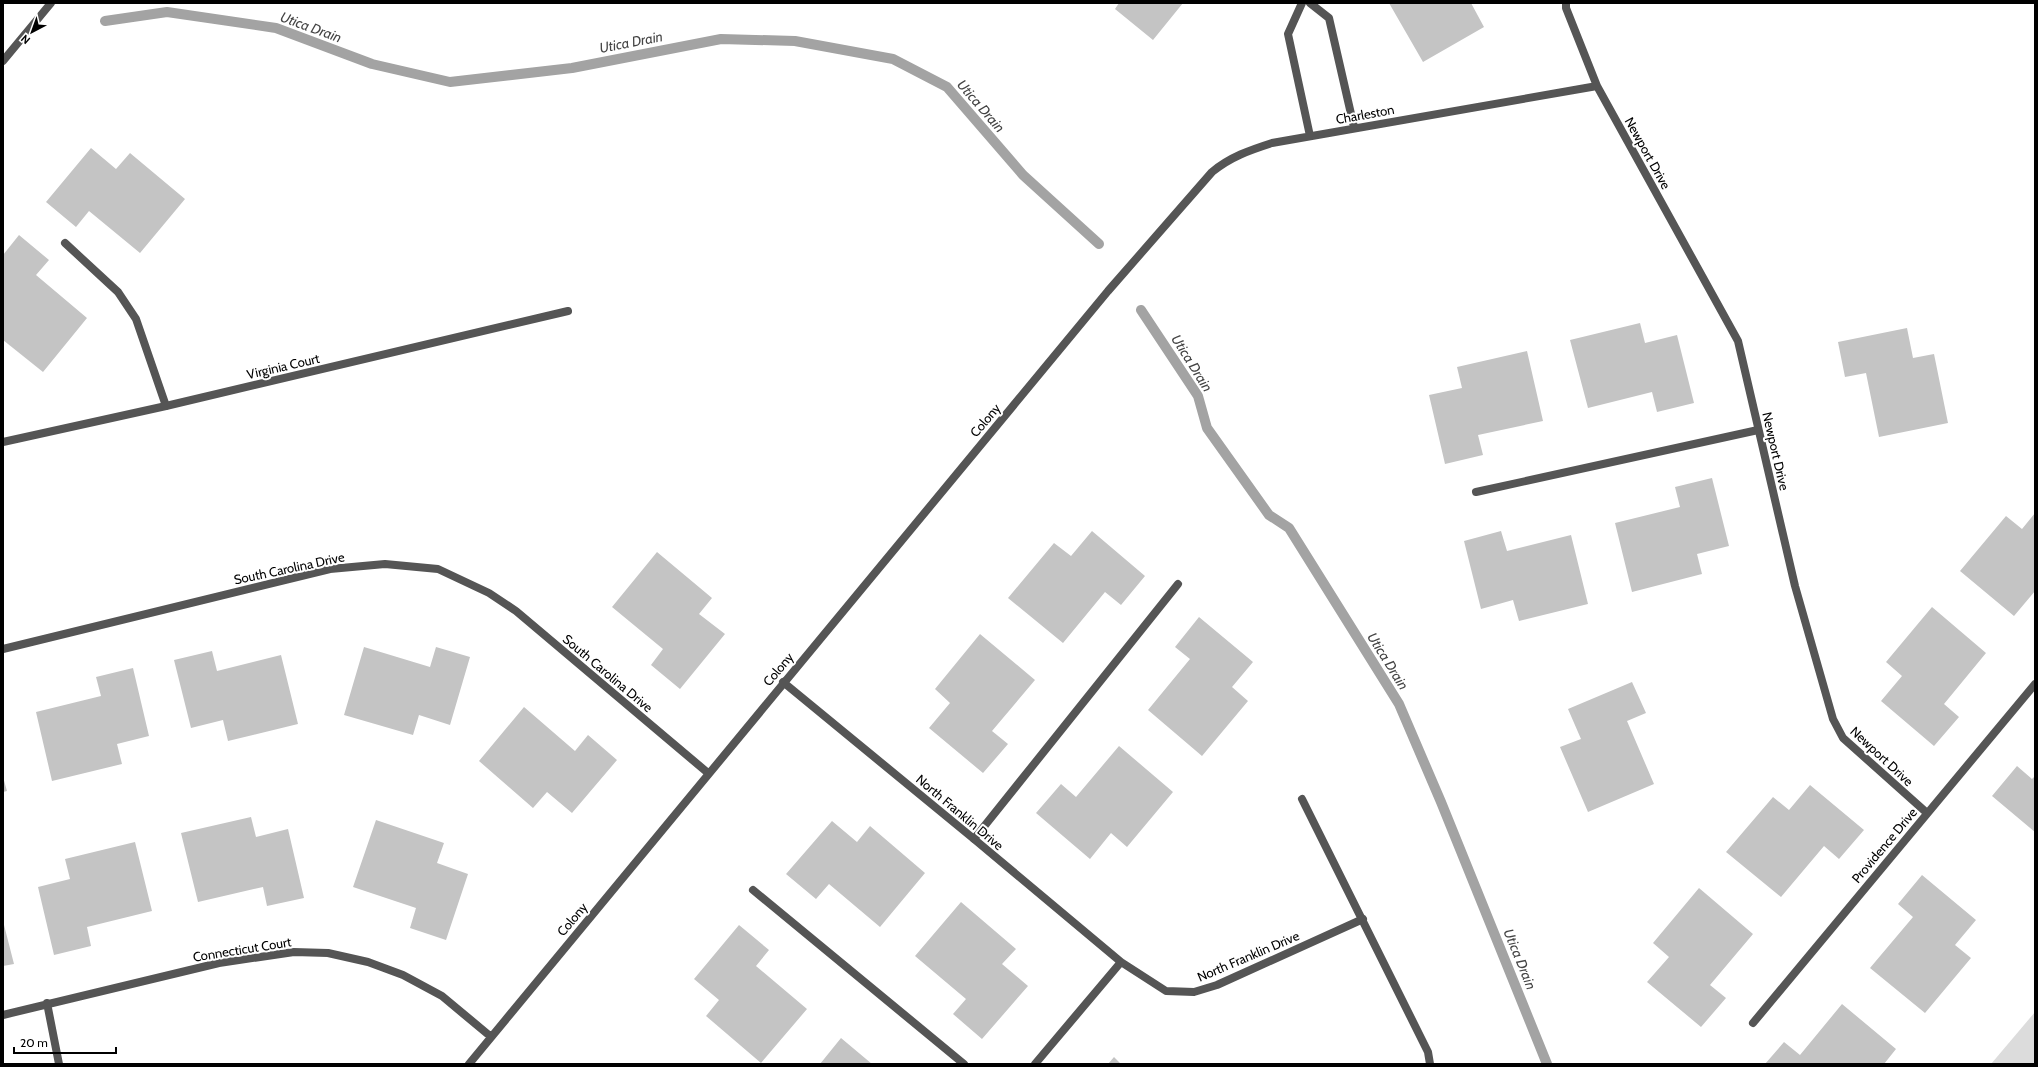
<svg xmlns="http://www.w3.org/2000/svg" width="2038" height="1067" viewBox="0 0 2038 1067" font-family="Cabin,sans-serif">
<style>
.green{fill:#dcdcdc}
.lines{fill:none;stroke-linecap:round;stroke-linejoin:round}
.stream{stroke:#a3a3a3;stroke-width:10}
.building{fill:#c4c4c4}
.lane{stroke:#555;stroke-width:8}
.street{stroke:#555;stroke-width:8}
.labels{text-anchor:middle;stroke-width:4;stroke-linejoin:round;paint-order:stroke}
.street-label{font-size:13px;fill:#000;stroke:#fff}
.water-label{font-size:14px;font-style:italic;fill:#444;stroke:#fff}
</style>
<rect width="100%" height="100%" fill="#fff"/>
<!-- green -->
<path class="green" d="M2035 1012V1064H1991Z"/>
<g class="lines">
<!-- stream -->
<path class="stream" d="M105 21 167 12 276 28 372 64 450 82 572 68 721 39 795 41 893 59 947 87 1023 175 1099 244
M1141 310 1198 396 1207 428 1269 515 1289 528 1399 704 1441 802 1547 1064"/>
</g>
<!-- building -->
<path class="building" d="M1119 3H1183L1153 40 1115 9Z
M1389 3H1471L1484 27 1423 62Z
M91 148 116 169 130 153 185 199 140 253 89 211 76 227 46 202Z
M19 235 49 260 36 275 87 318 43 372 3 340V255Z
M1640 323 1645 343 1677 335 1694 403 1657 412 1652 392 1588 408 1570 340Z
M1907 328 1913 358 1934 354 1948 423 1879 437 1866 373 1845 377 1838 342Z
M1527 351 1543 421 1478 435 1483 455 1445 464 1429 395 1462 388 1457 367Z
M1712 478 1729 546 1697 554 1702 574 1632 592 1615 523 1680 507 1675 487Z
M2035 513V591L2014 616 1960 571 2006 516 2022 529Z
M1092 531 1145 576 1121 605 1105 592 1063 643 1008 598 1054 543 1071 556Z
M1501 531 1507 551 1571 535 1588 604 1519 621 1513 600 1481 609 1464 541Z
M657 552 712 598 699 614 725 634 680 689 651 665 663 649 612 607Z
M1932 607 1986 653 1944 704 1959 717 1934 746 1881 701 1902 676 1886 662Z
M1199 617 1253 662 1232 687 1248 701 1202 756 1148 710 1190 659 1175 647Z
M980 634 1035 680 992 731 1008 744 983 773 929 728 950 703 935 689Z
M364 647 430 667 436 647 470 657 450 725 419 715 413 735 344 715Z
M212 651 217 671 281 655 298 724 228 741 223 720 191 728 174 660Z
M133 668 149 736 117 744 122 764 52 781 36 712 101 696 96 677Z
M1632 682 1646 713 1627 721 1654 784 1588 812 1560 747 1581 739 1568 709Z
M524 707 575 751 588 735 617 760 572 813 547 792 533 808 479 761Z
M1119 746 1173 792 1127 847 1111 833 1090 859 1036 813 1061 784 1076 797Z
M2017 766 2032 779 2035 776V832L1992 796Z
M3 777 7 791 3 792Z
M1810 785 1864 830 1839 859 1824 846 1781 897 1726 852 1773 797 1789 810Z
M251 817 256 837 288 829 304 898 267 906 263 887 198 902 181 833Z
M376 820 444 843 437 863 468 874 446 940 410 928 416 908 353 887Z
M832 821 857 842 870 826 925 873 880 927 829 884 816 899 786 874Z
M135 842 152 911 87 927 91 946 54 955 38 887 70 879 65 859Z
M1922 875 1976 920 1955 945 1971 958 1925 1013 1870 968 1913 917 1898 904Z
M1699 888 1753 934 1710 985 1726 998 1701 1027 1647 982 1669 957 1653 943Z
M961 902 1016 949 1002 964 1028 986 982 1039 953 1014 966 999 915 956Z
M3 921 14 964 3 966Z
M739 925 769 950 756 966 807 1009 761 1063 706 1016 719 1000 694 979Z
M1842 1004 1896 1049 1884 1064H1765L1784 1042 1800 1055Z
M841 1038 872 1064H820Z
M1114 1057 1121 1064H1108Z"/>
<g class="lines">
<!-- lane -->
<path class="lane" d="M65 243 118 292 136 319 166 406
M1476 492 1758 430
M1302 799 1428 1052 1430 1064
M974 839 1178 584
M753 890 964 1064"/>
<!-- street -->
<path class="street" d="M1302 3 1288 34 1310 136
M1310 3 1329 18 1354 127
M1566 3V8L1597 86 1738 341 1795 586 1833 719 1843 738 1927 813
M3 61 51 3
M3 442 166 406 568 311
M3 649 330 569 385 564 438 569 489 593 516 611 708 773
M783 682 974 839 1121 962 1166 991 1194 992 1217 985 1363 919
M47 1003 59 1064
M3 1015 219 963 294 952 328 953 368 962 403 975 442 996 490 1036
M1753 1023 2035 684
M469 1064 1108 291 1212 172C1230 157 1250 150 1272 143L1597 86
M1035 1064 1121 962"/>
</g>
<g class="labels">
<!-- street labels -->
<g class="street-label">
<text transform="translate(1365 114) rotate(-10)" y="5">Charleston</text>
<text transform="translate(1648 153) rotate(61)" y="5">Newport Drive</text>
<text transform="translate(283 366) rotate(-13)" y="5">Virginia Court</text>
<text transform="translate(985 420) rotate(-50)" y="5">Colony</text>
<text transform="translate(1776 451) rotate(77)" y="5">Newport Drive</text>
<text transform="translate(289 568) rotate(-12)" y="5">South Carolina Drive</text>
<text transform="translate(778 669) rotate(-50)" y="5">Colony</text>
<text transform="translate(608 673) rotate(40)" y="5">South Carolina Drive</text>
<text transform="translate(1882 756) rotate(43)" y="5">Newport Drive</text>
<text transform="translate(960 812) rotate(40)" y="5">North Franklin Drive</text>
<text transform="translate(1884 845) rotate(-50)" y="5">Providence Drive</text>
<text transform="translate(572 919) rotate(-50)" y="5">Colony</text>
<text transform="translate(242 949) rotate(-9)" y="5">Connecticut Court</text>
<text transform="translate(1248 956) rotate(-23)" y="5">North Franklin Drive</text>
</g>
<!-- water labels -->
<g class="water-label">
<text transform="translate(311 27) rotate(20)" y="5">Utica Drain</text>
<text transform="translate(631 42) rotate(-11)" y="5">Utica Drain</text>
<text transform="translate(981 106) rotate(49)" y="5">Utica Drain</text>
<text transform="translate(1192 363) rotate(58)" y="5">Utica Drain</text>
<text transform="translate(1388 661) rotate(58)" y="5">Utica Drain</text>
<text transform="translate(1520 959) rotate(68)" y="5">Utica Drain</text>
</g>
</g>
<!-- border -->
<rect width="2038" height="1067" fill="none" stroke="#000000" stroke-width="8"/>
<!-- north arrow -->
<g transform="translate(32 32) rotate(221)" stroke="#ffffff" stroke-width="3" paint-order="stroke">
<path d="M0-3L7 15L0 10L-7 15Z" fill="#000000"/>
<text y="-6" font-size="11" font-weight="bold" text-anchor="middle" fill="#000000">N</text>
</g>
<!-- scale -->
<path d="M14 1047v6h102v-6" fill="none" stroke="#000000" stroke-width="2"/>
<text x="20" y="1047" font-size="12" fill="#000000" stroke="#ffffff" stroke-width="3" paint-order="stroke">20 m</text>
</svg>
